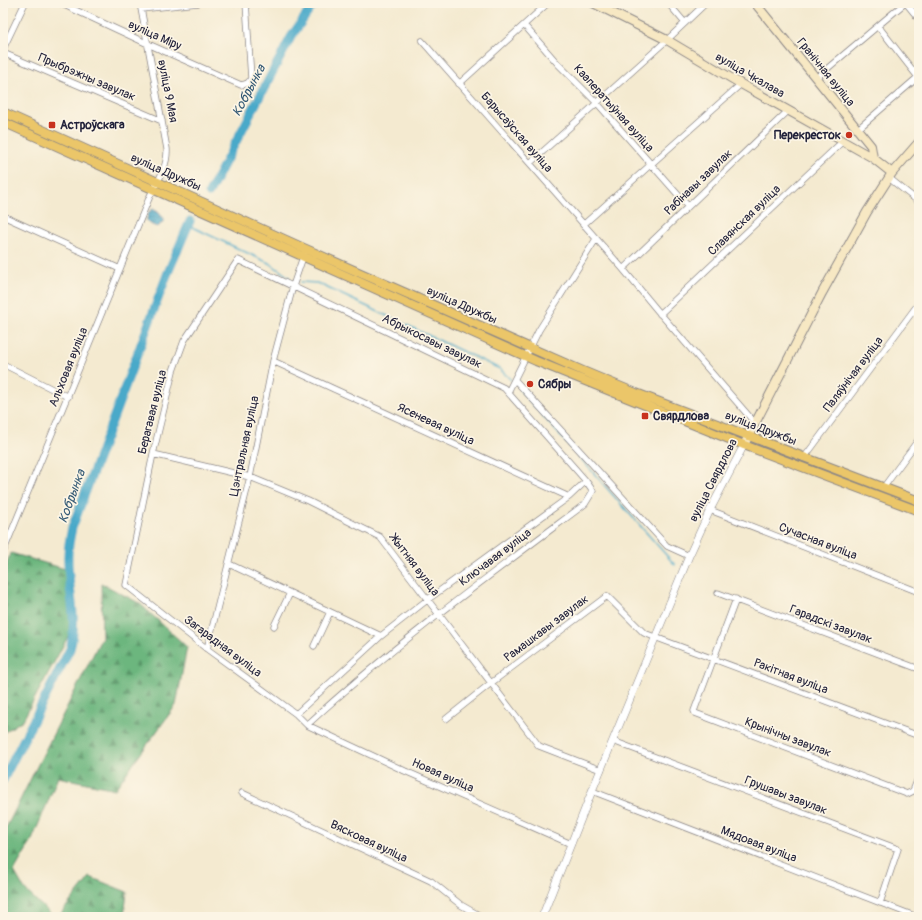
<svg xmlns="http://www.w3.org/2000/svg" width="922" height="920" viewBox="0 0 922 920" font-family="Pangolin,sans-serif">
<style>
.forest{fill:url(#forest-firs);stroke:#476c5c}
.water{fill:url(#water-rules);stroke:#366682}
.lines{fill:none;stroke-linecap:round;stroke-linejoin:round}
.stream{stroke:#4aa9c9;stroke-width:1.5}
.river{stroke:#4aa9c9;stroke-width:9}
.minor-casing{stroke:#8b8686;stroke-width:7}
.tertiary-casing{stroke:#8b8686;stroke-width:8}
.secondary-casing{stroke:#8b8686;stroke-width:10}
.primary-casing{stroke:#8b8686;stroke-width:10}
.minor{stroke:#fff;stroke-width:5.5}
.tertiary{stroke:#fff;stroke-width:7}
.secondary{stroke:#f7e8c3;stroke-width:8}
.primary{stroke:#ebc669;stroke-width:8}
.poi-dot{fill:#c8321e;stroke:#fcf5e5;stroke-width:1.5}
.labels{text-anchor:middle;stroke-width:3.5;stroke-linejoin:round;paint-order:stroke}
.street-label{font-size:12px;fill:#22223b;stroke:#fcf5e5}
.poi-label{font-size:12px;font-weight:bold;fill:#22223b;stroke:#fcf5e5;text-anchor:start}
.water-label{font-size:13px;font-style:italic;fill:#325874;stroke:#fcf5e5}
</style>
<defs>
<pattern id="forest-firs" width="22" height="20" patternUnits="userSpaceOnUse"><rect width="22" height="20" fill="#6cb67e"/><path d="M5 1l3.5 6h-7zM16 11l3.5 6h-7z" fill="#589468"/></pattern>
<pattern id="water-rules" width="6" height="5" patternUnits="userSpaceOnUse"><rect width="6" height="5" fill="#4aa9c9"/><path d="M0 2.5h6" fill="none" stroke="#3d89a4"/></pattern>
</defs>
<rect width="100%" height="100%" fill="#fcf5e5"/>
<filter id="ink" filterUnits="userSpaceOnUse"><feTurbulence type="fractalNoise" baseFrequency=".025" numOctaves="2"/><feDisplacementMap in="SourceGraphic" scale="8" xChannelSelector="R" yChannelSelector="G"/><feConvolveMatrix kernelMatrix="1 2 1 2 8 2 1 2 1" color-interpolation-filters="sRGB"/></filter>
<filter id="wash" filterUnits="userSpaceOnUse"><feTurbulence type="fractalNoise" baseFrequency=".012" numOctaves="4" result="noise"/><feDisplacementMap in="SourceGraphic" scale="16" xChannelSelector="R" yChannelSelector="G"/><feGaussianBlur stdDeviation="0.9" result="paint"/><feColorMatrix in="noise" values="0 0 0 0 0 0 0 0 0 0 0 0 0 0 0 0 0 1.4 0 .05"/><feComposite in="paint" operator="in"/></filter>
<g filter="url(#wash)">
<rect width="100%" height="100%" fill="#f4ead0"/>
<!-- forest -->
<path class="forest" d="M11 553 65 569 71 631 23 720 3 733V571Z
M101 583 139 603 187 647 176 705 115 789 58 777 32 840 14 871 25 890 54 917H3V834L102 637Z
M90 877 127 892 124 917H58Z"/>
<!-- water -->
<path class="water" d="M153 209 158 212 164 219 162 223 158 227 152 225 147 221C147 216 148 211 153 209Z"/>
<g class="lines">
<!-- stream -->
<path class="stream" d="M188 225 271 264 289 277
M301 282 317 283 500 369 511 380
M520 390 675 565"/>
<!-- river -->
<path class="river" d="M209 193 291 37 311 8 317 3
M3 780 70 649C79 618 67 588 68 556 68 546 70 537 72 528L167 275 190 221"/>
</g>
</g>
<g filter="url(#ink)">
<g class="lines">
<!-- minor casing -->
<g class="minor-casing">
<path id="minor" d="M60 3 148 44 241 85C247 84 249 83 251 78L246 3
M668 3 685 23
M906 3 919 19
M141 9 198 3
M524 25 558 64 597 103 688 206
M422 41 623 269 657 310 755 423
M3 49 25 3
M3 53 162 121
M816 78 905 3
M459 84 548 3
M858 129 918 77 878 26
M530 163 667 40 706 3
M889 178 919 202
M3 216 120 269
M583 225 741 84
M623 269 788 111
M660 314 843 141
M273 361 569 497 586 481
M3 364 68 397
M515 380 667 546 689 556
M508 392 539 330 596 239
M153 454 250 477 308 501 380 537 539 746 601 770
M804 458 919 303
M883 488 919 439
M710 510 919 592
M3 550H4L150 196C158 181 168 166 167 149L140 3
M229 564 381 636
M718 593 919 669
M736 599 694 711 695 713 907 794 913 791 919 776
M274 626 290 593
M314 646 330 612
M207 649 250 477 273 361 293 286 304 254
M296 714 381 636 427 600 569 497
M446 719 491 683 607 596 644 633 919 736
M307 725C395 644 490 575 585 504L593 491 586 481 504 388 238 260 184 341 173 371 153 454 126 585 207 649 296 714 307 725 405 771 571 844
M613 741 898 849 880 903
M592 791 917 917
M242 793 431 881 461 905 482 917"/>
</g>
<!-- tertiary casing -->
<g class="tertiary-casing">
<path id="tertiary" d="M542 917 592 791 689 556 710 510 744 445"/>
</g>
<!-- secondary casing -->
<g class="secondary-casing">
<path id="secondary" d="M593 3 667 40 741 84 873 158 892 173
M755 3 871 146 873 158
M744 445 822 293 867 212 892 173 919 142"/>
</g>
<!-- primary casing -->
<g class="primary-casing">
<path id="primary" d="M3 112 306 249 583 371 636 393 919 501
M3 122 536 361 744 445 919 511"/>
</g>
<!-- minor -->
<use href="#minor" class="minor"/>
<!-- tertiary -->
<use href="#tertiary" class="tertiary"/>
<!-- secondary -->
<use href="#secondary" class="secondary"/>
<!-- primary -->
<use href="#primary" class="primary"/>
</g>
</g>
<!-- markers -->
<g class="poi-dot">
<rect x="48" y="121" width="8" height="8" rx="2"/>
<circle cx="849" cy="135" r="4"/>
<circle cx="530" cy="384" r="4"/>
<rect x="641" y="412" width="8" height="8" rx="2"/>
</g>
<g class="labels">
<!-- street labels -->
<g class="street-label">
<text transform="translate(155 35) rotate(24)" y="4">вуліца Міру</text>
<text transform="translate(826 72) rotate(51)" y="4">Гранічная вуліца</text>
<text transform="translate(750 75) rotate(30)" y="4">вуліца Чкалава</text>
<text transform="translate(87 77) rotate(23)" y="4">Прыбрэжны завулак</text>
<text transform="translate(168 91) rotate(79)" y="4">вуліца 9 Мая</text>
<text transform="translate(614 108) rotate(48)" y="4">Кааператыўная вуліца</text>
<text transform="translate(517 132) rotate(49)" y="4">Барысаўская вуліца</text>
<text transform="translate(166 172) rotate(24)" y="4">вуліца Дружбы</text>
<text transform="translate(698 182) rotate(-44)" y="4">Рабінавы завулак</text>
<text transform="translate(744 220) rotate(-44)" y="4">Славянская вуліца</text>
<text transform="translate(462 305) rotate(24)" y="4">вуліца Дружбы</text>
<text transform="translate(432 341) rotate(26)" y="4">Абрыкосавы завулак</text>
<text transform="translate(68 367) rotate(-68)" y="4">Альховая вуліца</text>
<text transform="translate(853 374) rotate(-53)" y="4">Паляўнічая вуліца</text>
<text transform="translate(152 412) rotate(-76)" y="4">Берагавая вуліца</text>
<text transform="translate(436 424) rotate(25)" y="4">Ясеневая вуліца</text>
<text transform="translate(761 428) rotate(21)" y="4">вуліца Дружбы</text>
<text transform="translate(244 446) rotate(-78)" y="4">Цэнтральная вуліца</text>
<text transform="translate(713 480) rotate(-63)" y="4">вуліца Свярдлова</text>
<text transform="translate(818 541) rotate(21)" y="4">Сучасная вуліца</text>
<text transform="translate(495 557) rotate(-37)" y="4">Ключавая вуліца</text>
<text transform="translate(415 565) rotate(53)" y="4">Жытняя вуліца</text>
<text transform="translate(831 624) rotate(21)" y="4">Гарадскі завулак</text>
<text transform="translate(546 628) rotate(-37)" y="4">Рамашкавы завулак</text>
<text transform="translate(223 646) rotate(37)" y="4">Загарадная вуліца</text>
<text transform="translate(791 676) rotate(21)" y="4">Ракітная вуліца</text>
<text transform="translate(788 737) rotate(21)" y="4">Крынічны завулак</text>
<text transform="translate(443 775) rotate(24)" y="4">Новая вуліца</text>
<text transform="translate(786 795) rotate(21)" y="4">Грушавы завулак</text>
<text transform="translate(369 841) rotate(25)" y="4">Вясковая вуліца</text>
<text transform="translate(759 844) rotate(21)" y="4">Мядовая вуліца</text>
</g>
<!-- poi labels -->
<g class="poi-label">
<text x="60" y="129">Астроўскага</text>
<text x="841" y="139" text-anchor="end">Перекресток</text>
<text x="538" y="388">Сябры</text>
<text x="653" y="420">Свярдлова</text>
</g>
<!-- water labels -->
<g class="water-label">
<text transform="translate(248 90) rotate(-62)" y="5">Кобрынка</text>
<text transform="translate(71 496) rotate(-70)" y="5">Кобрынка</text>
</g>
</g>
<!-- margin -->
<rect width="922" height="920" fill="none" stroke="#fcf5e5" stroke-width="16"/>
</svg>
